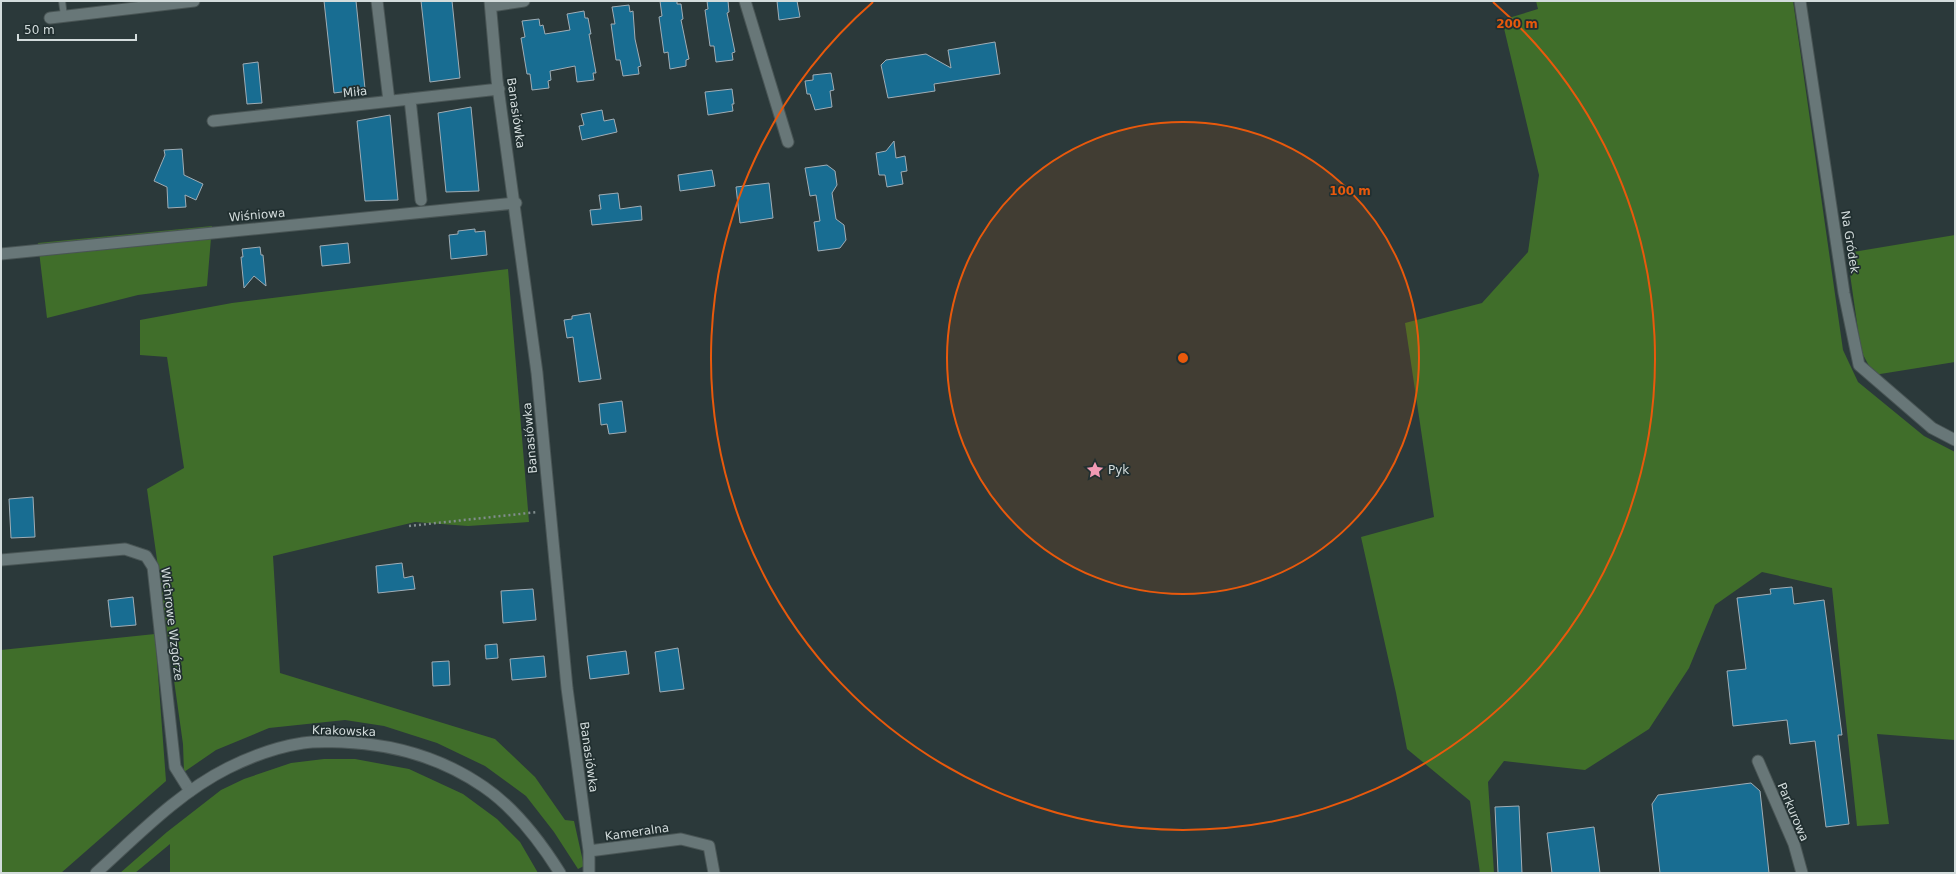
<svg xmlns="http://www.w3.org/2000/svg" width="1956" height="874" viewBox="0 0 1956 874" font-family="'DejaVu Sans',sans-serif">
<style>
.green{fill:#406e2a}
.building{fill:#186d92;stroke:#a0adb5}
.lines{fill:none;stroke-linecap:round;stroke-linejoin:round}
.service-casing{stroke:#495555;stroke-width:8}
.minor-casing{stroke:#495555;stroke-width:13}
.secondary-casing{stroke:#495555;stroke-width:13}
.path{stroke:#818d8d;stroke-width:2.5;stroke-dasharray:2 3;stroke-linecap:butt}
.service{stroke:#687778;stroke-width:6}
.minor{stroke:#687778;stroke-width:11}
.secondary{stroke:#687778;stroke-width:11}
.ring{fill:none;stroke:#e8590c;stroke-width:2}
.labels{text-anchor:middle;stroke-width:3.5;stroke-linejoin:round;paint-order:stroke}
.street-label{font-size:12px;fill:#d3dcdc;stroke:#212f30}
.poi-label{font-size:12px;fill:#d3dcdc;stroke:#212f30;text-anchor:start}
.centre{fill:#e8590c;stroke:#212f30;stroke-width:2}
.ring-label{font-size:12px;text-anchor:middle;font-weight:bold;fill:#e8590c;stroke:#212f30;stroke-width:3.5;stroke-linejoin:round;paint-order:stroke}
</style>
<rect width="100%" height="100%" fill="#2b393a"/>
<!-- green -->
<path class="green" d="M1536 1H1793L1843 350 1858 382 1924 436 1955 452V740L1877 734 1889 824 1857 826 1832 588 1762 572 1715 605 1689 668 1649 729 1585 770 1504 761 1488 782 1494 873H1480L1470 801 1407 749 1396 693 1361 537 1434 517 1405 323 1482 303 1528 252 1539 175 1502 20 1538 9Z
M212 226 207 286 138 295 47 318 38 243Z
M1955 235V362L1874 375 1861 351 1847 253Z
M508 269 529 522 468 526 415 522 273 556 280 673 495 739 535 777 565 820 574 821 584 866 578 869 554 832 526 796 485 766 437 743 384 726 345 720 269 728 216 750 184 772 183 744 147 489 184 468 167 357 140 355V320L232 303Z
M155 634 166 781 61 873H1V650Z
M324 759H355L409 769 463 794 497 819 520 842 538 873H170V844L135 873H120L167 832 221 790 244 779 291 763Z"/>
<!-- building -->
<path class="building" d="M324 1H356L365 89 334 93Z
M421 1H452L460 78 430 82Z
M660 1H677V4H681L683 19 681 20 689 59 686 60V66L670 69 668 52 664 53 659 17 662 16Z
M707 1H728L729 12 727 13 735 52 732 53 733 60 716 62 714 46H710L705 10 708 9Z
M777 1H797L800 17 779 20Z
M629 5 630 12 633 11 635 39 641 66 638 67 639 74 623 76 620 60H616L611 24H615L612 7Z
M584 11 585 18H588L591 34H589L596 73H593L594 80 577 82 575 66 550 71 551 80 548 81 549 88 532 90 530 74H527L521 38 525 37 522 21 539 19 540 26 543 25 545 34 570 30 567 14Z
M995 42 1000 74 934 84 935 91 888 98 881 65 886 60 926 54 951 68 948 50Z
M258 62 262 103 247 104 243 64Z
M831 73 834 90 830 91 832 107 815 110 810 94H807L805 81 813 80V75Z
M732 89 734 104H732L733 111 708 115 705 92Z
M471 107 479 191 446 192 438 113Z
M602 110 604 121 614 119 617 132 582 140 579 126 584 125 581 114Z
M390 115 398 200 365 201 357 121Z
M894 141 896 158 905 156 907 171 901 172 903 184 887 187 885 175H879L876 153 886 151Z
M182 149 184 175 203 184 196 200 185 195 186 207 168 208 167 187 154 181 165 155 164 150Z
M827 165 835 171 837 185 832 193 836 219 844 225 846 240 840 248 818 251 814 222 820 221 816 195 810 196 805 168Z
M712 170 715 186 680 191 678 175Z
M769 183 773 218 740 223 736 187Z
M618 193 620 209 641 206 642 220 592 225 590 210 601 209 599 195Z
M475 229V232L485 231 487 255 451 259 449 235 458 234V231Z
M348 243 350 263 322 266 320 246Z
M260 247 261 255H263L266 286 254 276 244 288 241 257H243L242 249Z
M590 313 601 379 579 382 573 337 567 338 564 320 572 319V316Z
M622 401 626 432 609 434 607 424 601 425 599 404Z
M33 497 35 537 11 538 9 499Z
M402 563 404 578 413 576 415 589 378 593 376 566Z
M1792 587 1794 604 1824 600 1842 735H1838L1849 824 1826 827 1815 741 1790 744 1787 720 1733 726 1727 671 1746 669 1737 598 1771 594 1770 589Z
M533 589 536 620 503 623 501 591Z
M133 597 136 625 111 627 108 600Z
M497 644 498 658 486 659 485 645Z
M678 648 684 689 660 692 655 652Z
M626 651 629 674 590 679 587 656Z
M544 656 546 677 512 680 510 659Z
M449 661 450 685 433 686 432 662Z
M1751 783 1760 791 1769 873H1660L1652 804 1658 795Z
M1519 806 1522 873H1498L1495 807Z
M1594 827 1600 873H1552L1547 833Z"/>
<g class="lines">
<!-- service casing -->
<g class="service-casing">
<path id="service" d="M62 1 64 16"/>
</g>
<!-- minor casing -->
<g class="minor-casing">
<path id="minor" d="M377 1 389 101
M490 1 497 80 537 373 567 688 589 851V873
M745 1 788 142
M1800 1 1844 293 1859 365 1932 428 1955 440
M491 6 524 1
M50 18 194 1
M410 99 421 200
M213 121 499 89
M1 254 516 203
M1 560 125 549 146 556 153 567 175 767 190 791
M1758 761 1794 844 1802 873
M589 851 681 839 709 846 714 873"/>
</g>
<!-- secondary casing -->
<g class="secondary-casing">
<path id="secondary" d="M96 873C137 836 178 793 228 768 252 756 277 747 303 743 316 741 329 742 342 742 393 744 442 758 484 787 516 809 540 841 560 873"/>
</g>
<!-- path -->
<path class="path" d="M409 526 538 512"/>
<!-- service -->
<use href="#service" class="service"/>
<!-- minor -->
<use href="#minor" class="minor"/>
<!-- secondary -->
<use href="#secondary" class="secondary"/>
</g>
<!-- distance rings -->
<circle cx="1183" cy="358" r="236" fill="#e8590c" fill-opacity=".12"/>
<g class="ring">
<circle cx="1183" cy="358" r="236"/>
<path d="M1493 2A472 472 0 1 1 873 2"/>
</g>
<!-- icons -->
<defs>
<g id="sight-bare" transform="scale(1.38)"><path d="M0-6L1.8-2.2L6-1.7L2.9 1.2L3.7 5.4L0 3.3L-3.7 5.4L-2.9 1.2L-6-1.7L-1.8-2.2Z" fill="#f19ab4" stroke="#212f30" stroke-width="2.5" paint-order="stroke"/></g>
</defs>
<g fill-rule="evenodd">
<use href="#sight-bare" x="1095" y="470"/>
</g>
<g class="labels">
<!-- street labels -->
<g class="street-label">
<text transform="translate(355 92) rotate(-6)" y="4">Miła</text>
<text transform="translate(516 113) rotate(82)" y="4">Banasiówka</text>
<text transform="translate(257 215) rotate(-5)" y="4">Wiśniowa</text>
<text transform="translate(1850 242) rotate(81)" y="4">Na Gródek</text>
<text transform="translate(530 438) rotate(-95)" y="4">Banasiówka</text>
<text transform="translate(172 624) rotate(83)" y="4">Wichrowe Wzgórze</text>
<text transform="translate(344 731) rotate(2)" y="4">Krakowska</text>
<text transform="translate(589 757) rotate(82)" y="4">Banasiówka</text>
<text transform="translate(1793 812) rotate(67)" y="4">Parkurowa</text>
<text transform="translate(637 832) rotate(-8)" y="4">Kameralna</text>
</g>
<!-- poi labels -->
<g class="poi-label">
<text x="1108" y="474">Pyk</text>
</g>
</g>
<circle cx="1183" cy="358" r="6" class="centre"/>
<g class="ring-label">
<text x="1517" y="28">200 m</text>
<text x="1350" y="195">100 m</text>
</g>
<!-- border -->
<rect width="1956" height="874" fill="none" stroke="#d3dcdc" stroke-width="4"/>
<!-- scale -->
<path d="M18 34v6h118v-6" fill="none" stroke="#d3dcdc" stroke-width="2"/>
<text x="24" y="34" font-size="12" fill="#d3dcdc" stroke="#212f30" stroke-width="3" paint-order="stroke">50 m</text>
</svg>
